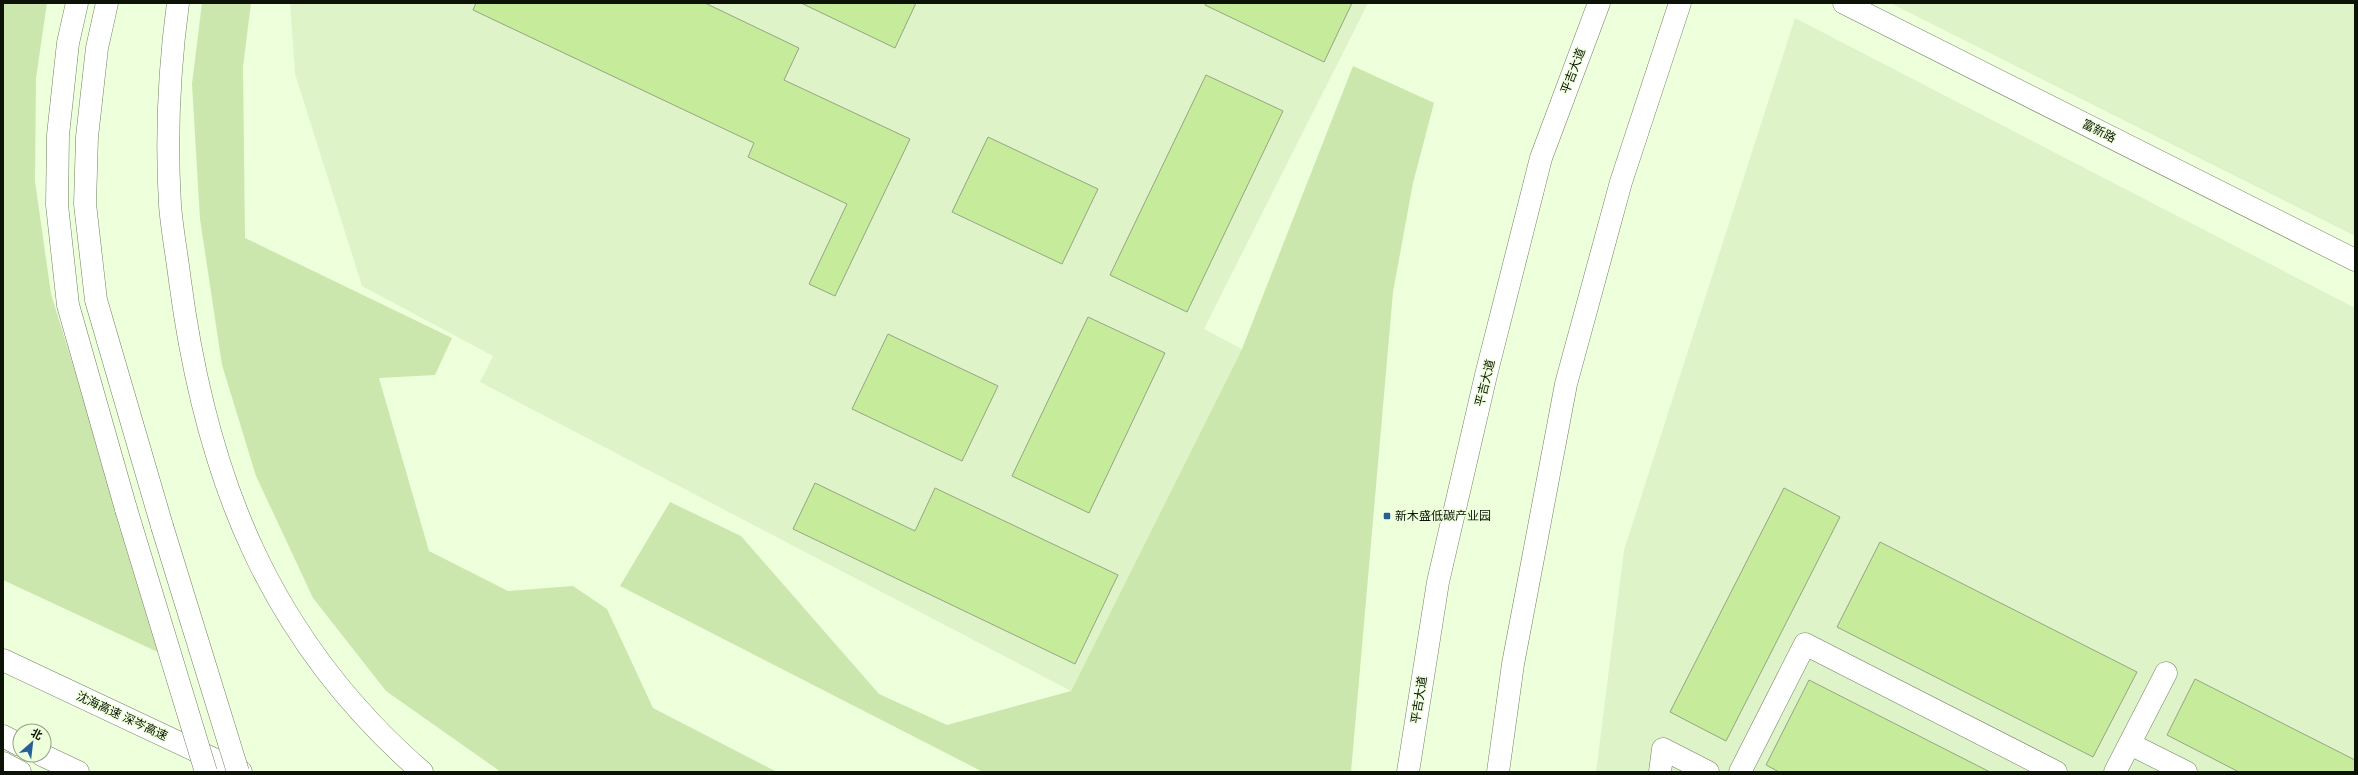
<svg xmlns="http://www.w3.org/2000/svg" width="2358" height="775" viewBox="0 0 2358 775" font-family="'Varela Round','Noto Sans SC',sans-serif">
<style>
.built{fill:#dff3c9}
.green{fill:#cce7ad}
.building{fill:#c6eb9b;stroke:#95a584}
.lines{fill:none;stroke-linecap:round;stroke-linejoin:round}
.minor-casing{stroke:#718061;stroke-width:23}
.major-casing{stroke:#718061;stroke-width:23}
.highway-casing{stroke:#718061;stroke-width:23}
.minor{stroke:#fff;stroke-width:22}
.major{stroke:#fff;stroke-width:22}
.highway{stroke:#fff;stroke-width:22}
.highway-bridge-casing{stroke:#718061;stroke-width:23;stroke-linecap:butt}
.highway-bridge{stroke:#fff;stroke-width:22}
.poi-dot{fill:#276098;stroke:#edffdb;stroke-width:1.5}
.labels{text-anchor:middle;stroke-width:3;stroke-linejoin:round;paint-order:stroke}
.street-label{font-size:12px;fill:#0d1206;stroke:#edffdb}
.poi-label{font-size:12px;fill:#0d1206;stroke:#edffdb;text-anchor:start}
</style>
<rect width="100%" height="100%" fill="#edffdb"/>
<!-- built -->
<path class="built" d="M290 3H1368L1204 329 1242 349 1071 691 480 382 493 356 362 286 295 74Z
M1890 3H2355V236Z
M1795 18 2355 308V772H1596L1624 550Z"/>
<!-- green -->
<path class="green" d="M3 3H47L36 78 35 181 51 294 162 654 3 580Z
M202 3H251L243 67 245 238 452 338 435 375 379 378 429 551 508 591 573 586 607 609 653 708 777 772H501L386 691 313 598 256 476 222 365 200 219 192 84Z
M1353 66 1434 103 1413 183 1393 292 1351 772H983L620 586 670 502 741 536 879 694 947 725 1071 691 1242 349Z"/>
<!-- building -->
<path class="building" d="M476 3H705L799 48 784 80 910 139 835 296 809 284 847 204 748 157 754 143 473 10Z
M801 3H916L895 48Z
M1206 3H1352L1324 62 1205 5Z
M1206 75 1283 111 1187 312 1110 275Z
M988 137 1098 189 1062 264 952 212Z
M1088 317 1165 353 1089 513 1012 476Z
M888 334 998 386 962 461 852 409Z
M815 483 915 531 935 488 1118 575 1075 664 793 529Z
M1784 488 1840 517 1726 741 1670 712Z
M1880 542 2137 672 2093 757 1837 627Z
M2195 679 2355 760V772H2239L2167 735Z
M1809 680 1990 772H1779L1766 765Z"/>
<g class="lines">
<!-- minor casing -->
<g class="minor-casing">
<path id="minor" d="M1844 3 2355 260
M2130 744 2186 772
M1660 772 1663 749 1708 772
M1740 772 1805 644 2056 772
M2115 772 2166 673"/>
</g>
<!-- major casing -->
<g class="major-casing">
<path id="major" d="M1408 772 1438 582 1486 375 1541 158 1599 3
M1498 772 1513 664 1566 384 1621 182 1680 3"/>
</g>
<!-- highway casing -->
<g class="highway-casing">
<path id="highway" d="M77 3 68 43 58 135 57 205 68 305 126 509
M107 3 97 48 87 137 85 204 96 300 162 526
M178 3C169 70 166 138 170 205 172 230 177 256 180 281 206 478 269 639 422 772
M3 660 241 772
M3 736 20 745
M42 755 78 772
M3 763 20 772"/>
</g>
<!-- minor -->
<use href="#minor" class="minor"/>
<!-- major -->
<use href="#major" class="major"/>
<!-- highway -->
<use href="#highway" class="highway"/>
<!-- highway-bridge casing -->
<g class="highway-bridge-casing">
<path id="highway-bridge" d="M126 509 206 772
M162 526 238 772"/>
</g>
<!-- highway-bridge -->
<use href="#highway-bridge" class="highway-bridge"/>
</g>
<!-- markers -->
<rect class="poi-dot" x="1383" y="512" width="8" height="8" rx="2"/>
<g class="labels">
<!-- street labels -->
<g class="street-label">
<text transform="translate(1573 71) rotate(-69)" y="4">平吉大道</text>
<text transform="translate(2099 131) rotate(27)" y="4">富新路</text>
<text transform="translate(1485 383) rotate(-76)" y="4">平吉大道</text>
<text transform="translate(1419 700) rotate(-81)" y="4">平吉大道</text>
<text transform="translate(122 716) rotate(25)" y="4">沈海高速 深岑高速</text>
</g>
<!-- poi labels -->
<g class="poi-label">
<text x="1395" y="520">新木盛低碳产业园</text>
</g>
</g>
<!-- border -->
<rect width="2358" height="775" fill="none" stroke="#0d1206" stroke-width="8"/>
<!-- north arrow -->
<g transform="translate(32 743) rotate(28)"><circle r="19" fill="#edffdb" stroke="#93a086"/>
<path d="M0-3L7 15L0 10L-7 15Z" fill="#276098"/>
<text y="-6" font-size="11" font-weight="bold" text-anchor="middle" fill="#0d1206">北</text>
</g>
</svg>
